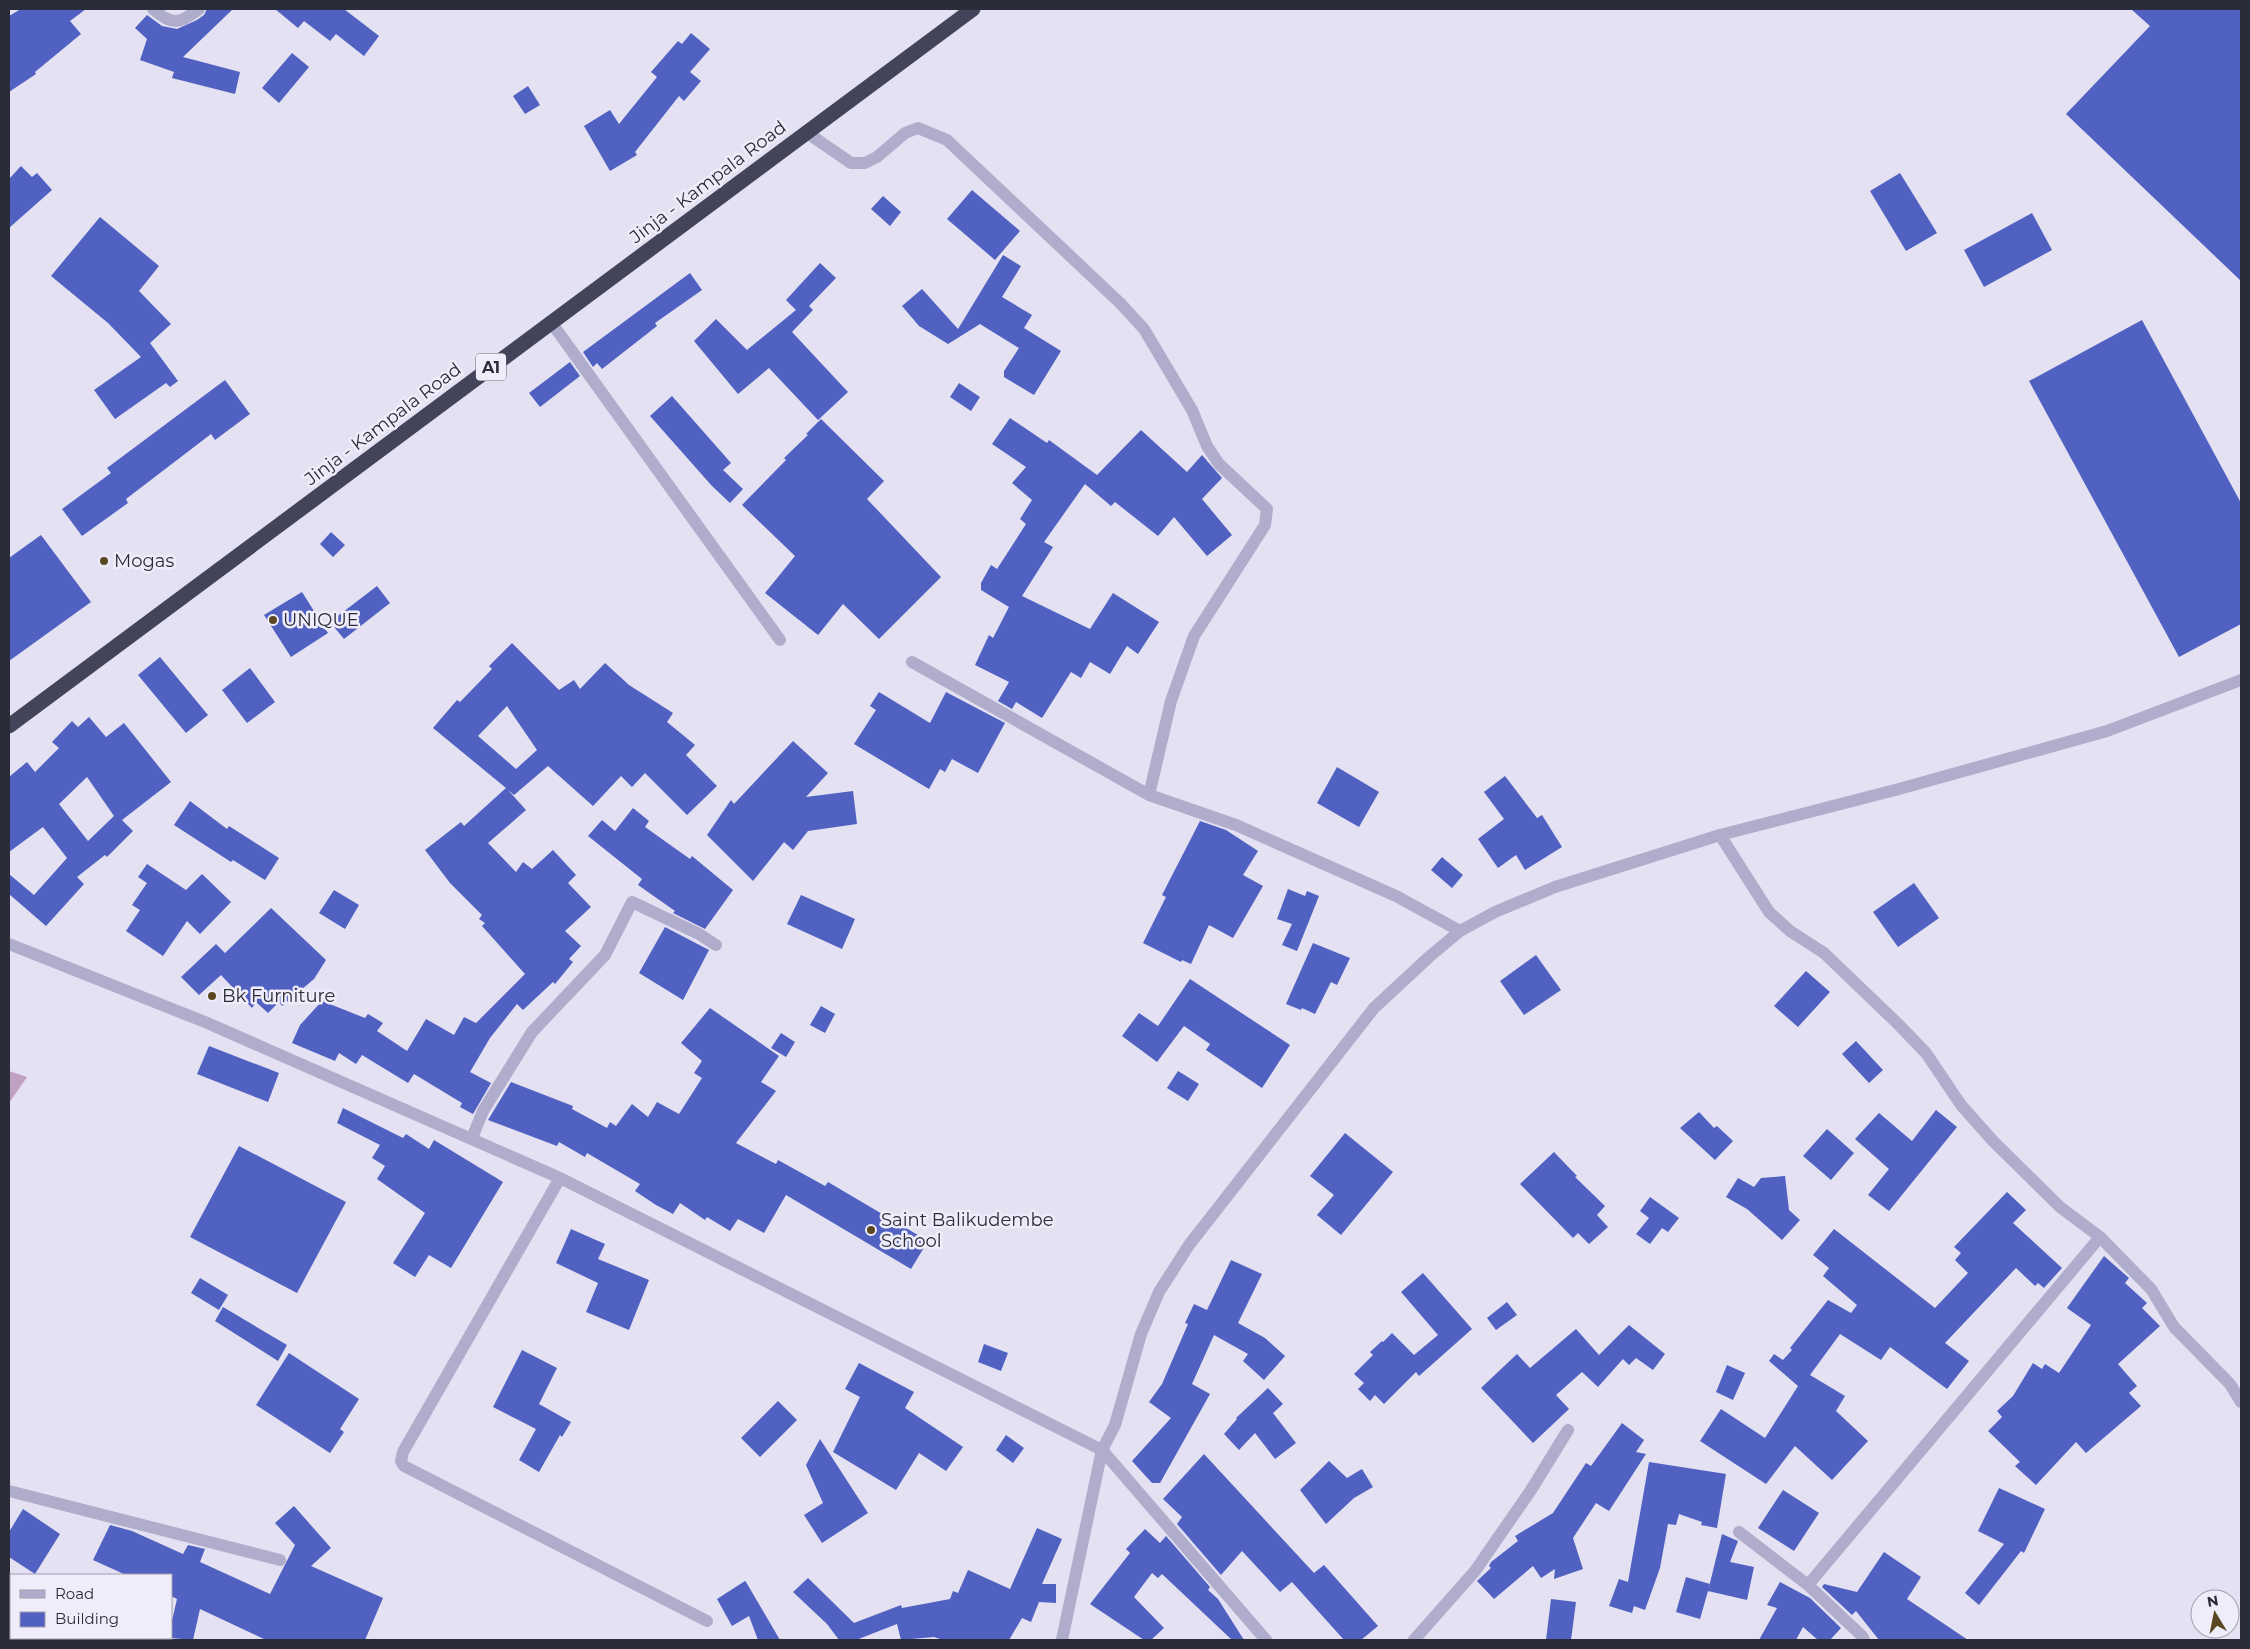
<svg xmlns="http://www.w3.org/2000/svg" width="2250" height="1649" viewBox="0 0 2250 1649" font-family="Montserrat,sans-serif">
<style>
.green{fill:#c0a1c1}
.building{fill:#5061c1;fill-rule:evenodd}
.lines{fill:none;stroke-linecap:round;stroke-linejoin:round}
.minor{stroke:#afadcb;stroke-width:12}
.highway{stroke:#43445a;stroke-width:15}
.poi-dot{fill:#594722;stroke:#efedfa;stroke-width:2}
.labels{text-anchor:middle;stroke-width:5;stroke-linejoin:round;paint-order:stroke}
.shield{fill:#efedfa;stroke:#666673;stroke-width:1}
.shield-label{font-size:16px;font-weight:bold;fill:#2b2c39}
.street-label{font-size:18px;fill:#2b2c39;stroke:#efedfa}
.poi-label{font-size:18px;fill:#2b2c39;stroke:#efedfa;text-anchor:start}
</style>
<rect width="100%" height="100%" fill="#e3e1f2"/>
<!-- green -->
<path class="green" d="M9 1071 27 1077 9 1103Z"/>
<!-- building -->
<path class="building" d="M21 9H86L70 21 81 34 35 72 36 74 9 92V16Z
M207 9H233L183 57 240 72 235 94 172 78 174 72 140 60 147 39 135 28 147 15 162 26 177 29 197 20 204 15Z
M275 9H344L379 36 364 56 336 34 330 41 304 21 298 28Z
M2131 9H2241V281L2066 114 2150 26Z
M691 33 710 49 690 72 701 81 684 101 679 96 635 152 637 155 610 171 584 126 610 110 619 124 657 77 651 72 678 41 682 44Z
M292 53 309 67 279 103 262 88Z
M528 86 540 105 525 114 513 96Z
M21 166 32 177 37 173 52 190 9 228V179Z
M1900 173 1937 233 1906 251 1870 191Z
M972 190 1020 231 995 260 947 219Z
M883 196 901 212 890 226 871 209Z
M2032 213 2052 250 1984 287 1964 250Z
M100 217 159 266 139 291 171 324 150 343 178 381 170 387 166 383 115 419 94 390 141 357 108 323 51 276Z
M1003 255 1021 266 1002 297 1032 315 1024 328 1061 351 1034 395 1004 377V371L1019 348 980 324 948 344 919 326 902 306 922 289 958 329Z
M820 263 836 278 809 306 813 310 792 332 848 392 818 420 769 368 738 394 694 341 716 319 747 350 796 310 786 300Z
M690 273 702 290 655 323 657 326 602 369 597 363 593 367 583 352Z
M2142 320 2241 503V624L2179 657 2029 381Z
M570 362 580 376 540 407 529 393Z
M225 380 250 414 215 440 211 434 126 499 128 503 82 536 62 509 111 473 107 468Z
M959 383 980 397 971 411 950 397Z
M672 396 731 463 723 470 743 489 730 503 712 486 650 416Z
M1010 418 1047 443 1049 440 1097 475 1141 430 1187 472 1202 455 1222 478 1202 499 1232 535 1207 556 1174 517 1158 536 1115 502 1111 506 1085 484 1044 542 1053 547 1022 596 1090 629 1113 593 1159 622 1138 654 1127 646 1110 674 1090 662 1081 678 1071 672 1042 718 1016 702 1012 709 998 701 1009 682 975 665 989 635 993 638 1009 607 981 590V583L991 565 997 569 1026 524 1020 519 1032 500 1012 483 1026 467 992 444Z
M821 419 884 481 867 499 941 577 879 639 843 604 818 635 765 593 795 556 742 505 786 460 784 458 808 435 806 434Z
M331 532 345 545 333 557 320 544Z
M41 535 91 602 9 661V558Z
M377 586 390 603 344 639 330 622Z
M302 592 328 633 291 657 264 615Z
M512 643 559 690 574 680 580 689 605 663 629 685 673 713 667 722 695 745 686 755 717 786 687 815 645 773 632 787 621 776 593 806 548 766 514 795 508 790 526 810 488 843 516 872 523 862 532 869 553 850 576 875 568 883 591 907 565 931 581 946 569 959 573 962 555 984 553 982 523 1010 517 1004 490 1038 470 1072 491 1083 473 1114 460 1107 462 1103 414 1074 408 1083 362 1055 356 1064 339 1053 335 1061 292 1043 300 1025 322 1001 365 1018 368 1014 383 1023 377 1031 407 1051 426 1019 454 1035 464 1017 476 1023 525 974 482 926 485 923 479 919 482 915 450 883 425 850 461 822 464 826 506 788 433 728 457 700 460 702 492 669 489 666ZM507 706 537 750 516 769 478 736Z
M160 657 208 715 186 733 138 675Z
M250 668 275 702 247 723 222 690Z
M879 692 930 723 946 692 1005 723 978 773 952 759 945 772 940 769 929 789 854 744 876 710 870 706Z
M89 717 106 737 124 723 171 782 122 820 133 831 107 857 105 855 77 877 84 884 46 926 9 894V874L34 895 67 858 43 827 9 852V777L27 762 35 772 59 748 52 742 72 721 78 727ZM87 777 114 816 88 841 59 804Z
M793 741 828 773 806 797 853 791 857 824 808 831 793 850 784 842 753 881 707 835 731 800 734 804Z
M1337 767 1379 792 1359 827 1317 803Z
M1505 776 1537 818 1542 815 1562 847 1525 870 1516 855 1498 868 1478 839 1504 819 1484 792Z
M190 801 227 829 229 826 279 858 265 880 233 860 231 862 174 825Z
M633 808 649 821 645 827 690 859 692 856 733 890 705 929 673 913 675 911 638 885 642 879 588 836 602 820 615 831Z
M1200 821 1226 830 1258 851 1243 875 1263 886 1233 938 1209 925 1191 964 1182 960 1181 962 1143 943 1166 897 1162 895Z
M1442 857 1463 875 1452 888 1431 870Z
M147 864 186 890 202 874 231 902 200 934 187 921 163 956 126 931 140 910 132 905 147 883 138 877Z
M1914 883 1939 918 1898 947 1873 912Z
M1288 889 1305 896 1307 891 1319 896 1297 951 1282 945 1292 924 1277 919Z
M334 890 359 905 345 929 319 913Z
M801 895 855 919 842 949 787 924Z
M271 908 326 960 314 979 282 1006 279 1002 268 1013 256 1002 252 1008 221 975 199 995 181 977 216 944 225 953Z
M665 927 709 950 683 1000 639 973Z
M1313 943 1350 958 1337 985 1331 982 1315 1014 1302 1008 1301 1010 1286 1004Z
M1536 955 1561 990 1524 1015 1500 981Z
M1806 971 1830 992 1798 1027 1774 1006Z
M1190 979 1290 1045 1262 1088 1206 1050 1210 1044 1184 1026 1157 1062 1122 1036 1139 1013 1158 1026Z
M821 1006 835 1014 825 1033 810 1025Z
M710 1008 779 1056 761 1082 776 1091 736 1143 776 1164 778 1160 825 1186 828 1182 928 1241 911 1269 786 1195 764 1233 738 1219 730 1231 707 1217 705 1220 680 1203 673 1214 656 1205 635 1191 640 1184 587 1153 585 1157 559 1142 557 1146 488 1120 511 1082 573 1106 572 1109 607 1128 610 1122 616 1126 632 1104 648 1117 657 1102 679 1114 702 1078 694 1073 702 1061 681 1043Z
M781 1033 795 1042 786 1057 771 1048Z
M1856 1041 1883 1070 1869 1083 1842 1054Z
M209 1046 279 1073 268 1102 197 1074Z
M1178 1071 1199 1084 1188 1101 1167 1088Z
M343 1108 403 1138 406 1134 429 1149 434 1140 503 1182 451 1268 429 1255 415 1277 393 1263 425 1213 377 1179 385 1166 372 1158 380 1145 337 1123Z
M1936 1110 1957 1127 1889 1211 1868 1195 1889 1169 1855 1139 1879 1113 1912 1141Z
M1699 1112 1714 1128 1717 1126 1733 1141 1715 1160 1680 1128Z
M1827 1129 1854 1153 1831 1180 1803 1156Z
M1345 1133 1393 1172 1341 1235 1317 1215 1334 1195 1310 1176Z
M239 1146 346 1202 297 1293 190 1237Z
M1554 1152 1577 1176 1575 1177 1605 1206 1597 1215 1608 1227 1589 1244 1578 1233 1573 1238 1520 1184Z
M1785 1176 1789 1210 1800 1220 1782 1240 1747 1209 1726 1197 1738 1178 1754 1187 1761 1178Z
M2007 1192 2026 1210 2013 1223 2062 1268 2044 1288 2038 1283 2035 1286 2016 1268 1945 1343 1969 1361 1947 1389 1890 1347 1881 1360 1840 1334 1810 1375 1845 1396 1836 1411 1868 1441 1832 1480 1795 1446 1766 1484 1700 1441 1721 1409 1765 1438 1798 1386 1769 1361 1774 1354 1783 1360 1792 1350 1790 1348 1828 1300 1851 1313 1857 1305 1823 1276 1829 1268 1813 1255 1834 1229 1935 1308 1968 1273 1955 1260 1961 1253 1954 1247Z
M1650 1197 1679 1218 1668 1232 1662 1228 1650 1244 1636 1234 1649 1218 1640 1211Z
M571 1229 605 1244 598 1259 649 1280 629 1330 586 1312 598 1283 556 1263Z
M2104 1256 2129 1278 2125 1283 2147 1303 2142 1308 2160 1326 2118 1364 2137 1386 2129 1393 2141 1406 2086 1453 2076 1442 2036 1485 2015 1466 2020 1462 1988 1431 2002 1417 1997 1411 2013 1396 2033 1363 2042 1369 2045 1364 2059 1373 2091 1325 2067 1308Z
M1231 1260 1262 1274 1238 1323 1265 1338 1285 1356 1264 1380 1243 1361 1248 1354 1214 1335 1192 1384 1210 1394 1160 1483H1152L1132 1461 1171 1418 1149 1402 1162 1384 1188 1324 1185 1323 1194 1304 1207 1310Z
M1423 1273 1472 1329 1419 1376 1416 1372 1384 1404 1375 1395 1370 1401 1358 1389 1364 1383 1354 1374 1373 1355 1370 1352 1382 1341 1383 1342 1392 1333 1414 1355 1438 1335 1401 1292Z
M200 1278 228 1295 219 1310 191 1293Z
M1507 1302 1517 1315 1496 1330 1487 1318Z
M223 1307 287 1345 278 1361 215 1321Z
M1629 1325 1665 1354 1653 1370 1636 1358 1629 1365 1623 1359 1598 1387 1582 1372 1556 1395 1569 1409 1533 1443 1481 1388 1517 1354 1530 1368 1576 1329 1599 1355Z
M984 1344 1008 1353 1001 1371 978 1362Z
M522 1350 557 1368 539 1404 571 1422 562 1437 560 1435 539 1472 519 1460 536 1429 493 1407Z
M289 1353 359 1399 340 1429 344 1432 330 1453 256 1405Z
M859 1363 914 1392 905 1408 963 1447 946 1471 919 1453 896 1490 833 1452 860 1397 845 1389Z
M1727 1365 1745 1373 1733 1400 1716 1392Z
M1268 1388 1283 1404 1273 1413 1296 1443 1275 1459 1255 1433 1239 1450 1224 1434 1237 1419 1236 1418Z
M778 1401 797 1420 760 1457 741 1438Z
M1622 1423 1644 1440 1636 1452 1646 1454 1609 1511 1596 1503 1573 1538 1583 1569 1554 1579 1555 1569 1541 1578 1533 1566 1494 1599 1477 1581 1491 1568 1489 1566 1491 1562 1518 1541 1515 1536 1553 1513 1586 1463 1591 1466Z
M1006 1435 1024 1448 1013 1463 996 1450Z
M820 1439 868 1513 822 1543 804 1515 823 1503 806 1465Z
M1204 1454 1314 1573 1324 1565 1378 1626 1361 1640H1344L1292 1582 1280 1592 1242 1551 1221 1575 1177 1524 1182 1517 1163 1499Z
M1329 1461 1347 1478 1362 1469 1373 1487 1354 1498 1326 1524 1300 1490Z
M1649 1462 1726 1474 1717 1528 1701 1525 1702 1522 1679 1514 1676 1525 1668 1524 1660 1568 1645 1610 1634 1606 1632 1613 1609 1606 1619 1579 1628 1582Z
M1999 1488 2045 1509 2024 1553 2021 1551 1979 1605 1965 1593 2004 1544 1978 1531Z
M1783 1490 1819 1513 1794 1551 1758 1528Z
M294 1506 331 1548 311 1566 383 1598 365 1640H266L200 1609 193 1640 171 1638V1625L177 1599 171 1596V1575H126L93 1560 110 1525 132 1531 183 1554 188 1545 205 1549 200 1562 270 1594 295 1545 275 1523Z
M23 1509 60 1534 35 1574 9 1557V1532Z
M1037 1528 1062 1539 1042 1584H1056V1603L1039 1602 1031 1622 1022 1618 1009 1640H943L934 1637 901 1640 897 1624 856 1640H839L827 1624 793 1592 808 1578 854 1623 901 1605 902 1608 950 1599 953 1591 958 1593 968 1570 1010 1589Z
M1145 1529 1160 1543 1166 1536 1210 1587 1208 1590 1218 1599 1244 1640H1232L1162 1574 1158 1578 1152 1573 1134 1597 1164 1628 1151 1640H1144L1090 1604 1130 1553 1126 1549Z
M1722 1534 1738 1541 1730 1562 1754 1567 1747 1600 1708 1591Z
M1884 1552 1921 1577 1907 1599 1968 1640H1879L1856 1611 1852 1615 1822 1587 1824 1584 1857 1592Z
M1686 1577 1710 1584 1700 1619 1676 1612Z
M745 1581 746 1582 780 1640H758L749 1616 732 1626 717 1599Z
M1780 1582 1810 1598 1841 1628 1830 1640H1818L1803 1627 1796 1640H1759L1777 1608 1767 1605Z
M1551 1599 1576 1602 1571 1640H1546Z"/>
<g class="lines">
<!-- minor -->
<path class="minor" d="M153 9C172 26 180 24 199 9
M806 132 851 163H865L877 157 905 133 918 128 947 140 1120 303 1144 329 1192 410 1207 446 1219 464 1267 509 1265 525 1194 636 1171 701 1149 795
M551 322 780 640
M912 662 1149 795 1236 825 1396 896 1460 931
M1720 835 1769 912 1790 931 1824 953 1898 1024 1926 1053 1961 1105 1993 1141 2060 1207 2100 1237 2151 1289 2174 1327 2230 1384 2241 1402
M9 944 205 1022 560 1178 1102 1450 1266 1640
M472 1138 483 1111 532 1032 605 955 632 902 699 934 716 945
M560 1178 403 1452 401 1461 404 1466 707 1621
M9 1491 280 1560
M1739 1532 1808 1585 1862 1636 1864 1640
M1808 1585 2100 1237
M1062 1640 1102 1450 1115 1425 1141 1334 1159 1292 1189 1245 1374 1008 1429 957 1460 931 1495 912 1555 887 1720 835 1899 789 2107 731 2241 680
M1414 1640 1475 1571 1531 1490 1568 1430"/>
<!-- highway -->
<path class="highway" d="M9 726 973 9"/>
</g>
<!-- markers -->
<g class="poi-dot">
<circle cx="104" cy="561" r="5"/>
<circle cx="273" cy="620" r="5"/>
<circle cx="212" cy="996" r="5"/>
<circle cx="871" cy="1230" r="5"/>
</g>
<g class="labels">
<!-- shield labels -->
<rect class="shield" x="476" y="353.5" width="30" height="27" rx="4"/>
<g class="shield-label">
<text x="491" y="373">A1</text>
</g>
<!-- street labels -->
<g class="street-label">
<text transform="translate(708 182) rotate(-37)" y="6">Jinja - Kampala Road</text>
<text transform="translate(383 424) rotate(-37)" y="6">Jinja - Kampala Road</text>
</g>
<!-- poi labels -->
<g class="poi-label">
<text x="114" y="567">Mogas</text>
<text x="283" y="626">UNIQUE</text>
<text x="222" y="1002">Bk Furniture</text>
<text x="881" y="1226">Saint Balikudembe<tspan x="881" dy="21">School</tspan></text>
</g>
</g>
<!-- border -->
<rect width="2250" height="1649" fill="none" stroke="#2b2c39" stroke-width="20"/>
<!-- legend -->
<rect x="10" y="1574" width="162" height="65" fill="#efedfa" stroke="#a1a0ad"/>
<rect x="20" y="1590" width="25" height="8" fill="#afadcb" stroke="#a1a0ad"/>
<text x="55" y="1599" font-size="15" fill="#2b2c39">Road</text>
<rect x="20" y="1612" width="25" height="15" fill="#5061c1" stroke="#a1a0ad"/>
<text x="55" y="1624" font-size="15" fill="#2b2c39">Building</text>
<!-- north arrow -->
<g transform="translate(2215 1614) rotate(350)"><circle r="24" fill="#efedfa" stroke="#a1a0ad"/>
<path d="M0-4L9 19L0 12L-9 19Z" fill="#594722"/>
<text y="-8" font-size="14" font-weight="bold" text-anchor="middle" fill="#2b2c39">N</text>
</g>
</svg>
